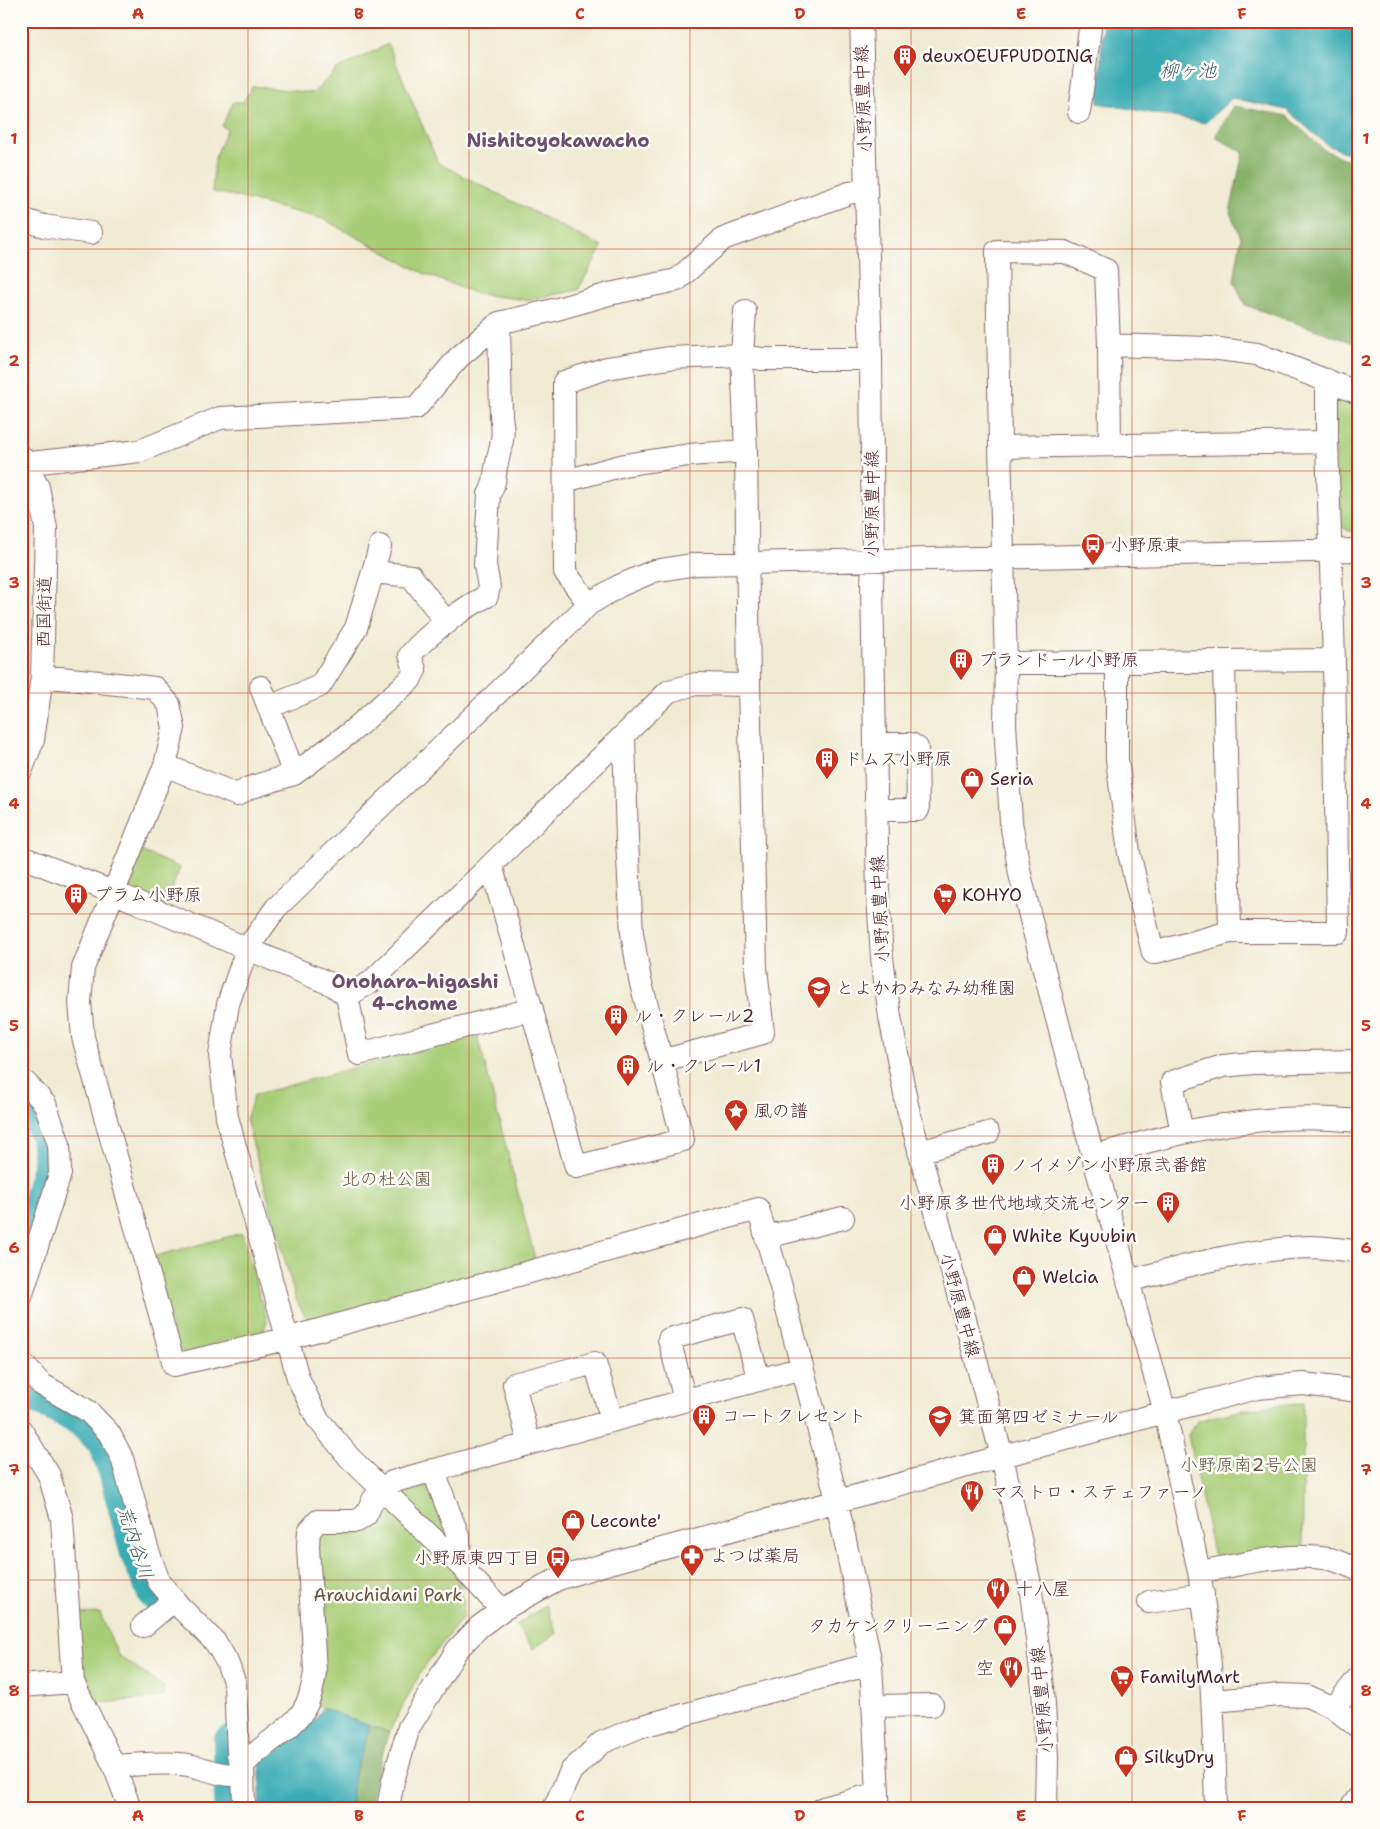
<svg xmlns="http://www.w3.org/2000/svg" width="1380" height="1829" viewBox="0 0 1380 1829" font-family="'Shantell Sans','Klee One',sans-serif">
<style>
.green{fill:#a9ce78;stroke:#7a7652}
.forest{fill:#86b168;stroke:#68684a}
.water{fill:#39abb3;stroke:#42656f}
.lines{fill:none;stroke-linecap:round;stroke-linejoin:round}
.river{stroke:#39abb3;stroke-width:32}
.minor-casing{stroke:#846666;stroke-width:24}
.minor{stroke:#fff;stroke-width:22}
.grid{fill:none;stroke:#c8321e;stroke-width:1;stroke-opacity:0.55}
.labels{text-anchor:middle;stroke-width:5;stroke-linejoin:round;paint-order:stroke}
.poi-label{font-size:18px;fill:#4a1f2b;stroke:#fdfcf7;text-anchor:start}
.street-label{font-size:18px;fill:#4a1f2b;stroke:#fdfcf7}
.park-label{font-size:18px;fill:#665442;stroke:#fdfcf7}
.water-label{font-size:19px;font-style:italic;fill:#425e68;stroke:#fdfcf7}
.neighbourhood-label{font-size:19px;font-weight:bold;fill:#6d4e6d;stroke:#fdfcf7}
.neatline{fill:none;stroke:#c8321e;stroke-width:2}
.grid-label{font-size:16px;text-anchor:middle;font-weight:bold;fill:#c8321e}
</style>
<rect width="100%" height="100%" fill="#fdfcf7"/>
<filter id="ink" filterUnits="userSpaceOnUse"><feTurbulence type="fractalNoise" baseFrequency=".02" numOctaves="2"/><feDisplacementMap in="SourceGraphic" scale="10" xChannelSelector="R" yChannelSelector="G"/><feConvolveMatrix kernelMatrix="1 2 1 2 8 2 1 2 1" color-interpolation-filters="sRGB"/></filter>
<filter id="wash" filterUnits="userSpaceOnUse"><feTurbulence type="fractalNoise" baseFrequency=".0096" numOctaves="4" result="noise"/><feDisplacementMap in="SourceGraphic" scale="20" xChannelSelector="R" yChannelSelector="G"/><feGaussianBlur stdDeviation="1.12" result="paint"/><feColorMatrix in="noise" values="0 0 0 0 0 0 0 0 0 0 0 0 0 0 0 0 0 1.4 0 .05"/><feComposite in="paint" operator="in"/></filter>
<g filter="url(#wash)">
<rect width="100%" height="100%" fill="#f0ebd3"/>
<!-- green -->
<path class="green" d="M388 44 438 163 602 247 578 290 527 300 477 294 425 274 323 219 230 195 212 192 215 158 227 129 222 126 233 102H243L253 86 313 93 336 70Z
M1349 398 1359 402V531H1349L1337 524 1335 404Z
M139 850 180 868 164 907 131 892 128 878Z
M1359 945V977H1352L1351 946Z
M477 1034 535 1259 309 1322 296 1300 246 1119 254 1095Z
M242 1233 267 1321 262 1336 186 1354 177 1348 152 1257Z
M1303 1403V1547L1221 1558 1213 1553 1188 1435 1197 1421C1235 1411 1264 1405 1303 1403Z
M421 1483 431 1488 445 1530 464 1600 463 1617 423 1668 389 1732 370 1726 316 1705 312 1546 321 1527 374 1510 404 1486Z
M546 1605 557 1633 533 1649 516 1625Z
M100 1613 118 1655 164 1687V1697L92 1704 83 1685 77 1614Z"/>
<!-- forest -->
<path class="forest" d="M1234 106 1287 116 1324 150 1359 165V342H1351L1245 305 1234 281 1241 237 1230 213 1243 152 1215 137Z
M370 1726 389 1732 375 1778 369 1808H350L354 1775Z"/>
<!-- water -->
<path class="water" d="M1103 21H1359V158L1327 145 1287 110 1232 98 1205 123 1098 103Z
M323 1708 370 1726 354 1775 350 1808H260V1763L311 1724Z"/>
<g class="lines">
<!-- river -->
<path class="river" d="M21 1098 29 1104 46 1136 49 1164 21 1257
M21 1383 34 1397 80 1420 103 1442 114 1471 136 1554 153 1593 164 1605
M229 1742 230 1808"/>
</g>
</g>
<g filter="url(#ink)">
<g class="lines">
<!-- minor casing -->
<g class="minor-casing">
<path id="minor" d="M861 21 871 359 873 561 872 586 878 896 882 958 890 1017 907 1105 1002 1456 1030 1584 1043 1687 1047 1758 1046 1808
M1079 112 1091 21
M21 219 44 226 91 233
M1109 345 1211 348 1257 354 1359 393
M1110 444 1109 345 1106 270 1065 252 997 251 1000 447 1006 663 1005 724 1011 822 1020 874 1031 920 1093 1156 1165 1412 1199 1572C1212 1650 1214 1729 1216 1808
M1000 447 1327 442
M21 456 38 487 46 528 42 676 33 740 21 771
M21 464 140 451 220 418 416 408 458 358 499 323 554 310 609 294 677 280 723 239 849 193 866 190
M565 481 624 465 689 455 746 451
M380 546 373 572 411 576 447 623
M589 604 565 572 564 382 607 368 669 358 742 355 762 359H871
M1224 662 1230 932
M1006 663 1334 660
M1117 664V759L1129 853 1153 953 1230 932H1338L1334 660 1327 442V380
M42 676 155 688 169 704 174 728 165 765 83 968 80 1002 83 1037 174 1365 286 1339 758 1209 780 1283 834 1488 871 1664 878 1793V1808
M261 687 294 774
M269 707 320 686 356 628 373 572
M875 744H911L917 748 918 810H876
M165 765 237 795 249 788 294 774 351 732 410 680 415 670 410 655C429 633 461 609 487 596L489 587 485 565 489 494C496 484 494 474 497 463 501 443 505 438 501 416L499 323
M21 857 113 892 333 985 347 996 371 982 669 691 696 684 749 685
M491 865 576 1167 683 1140 640 980 632 933 627 840 624 737
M347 996 359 1054 532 1009
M661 1061 763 1033 756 968 749 685 746 451 742 355 745 311
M21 1080 27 1084 45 1104 59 1144 60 1174 21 1297
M1182 1133 1172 1082 1223 1066 1253 1063 1359 1061
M919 1152 988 1133
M1093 1156C1137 1145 1180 1131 1224 1125 1268 1118 1314 1116 1359 1121
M766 1237 843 1218
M1128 1281C1188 1265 1247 1249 1309 1247 1325 1247 1342 1250 1359 1251
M21 1362 41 1384 88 1411 109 1433 122 1458 147 1548 159 1582 180 1607 216 1643 227 1662 235 1684 238 1754 243 1767 244 1808
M685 1400 669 1339 742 1319 759 1380
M21 1430 49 1475 62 1519 73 1682 114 1766 130 1808
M529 1443 514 1384 595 1363 612 1420
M433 1470 459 1538 460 1565
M1199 1572C1241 1565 1287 1551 1330 1559 1339 1561 1349 1566 1359 1570
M1149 1602 1203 1594
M502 1610 460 1565 349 1457 317 1418 298 1378 227 1117 220 1055 228 1004 247 949 276 908 589 604 619 586 654 571 697 564 1359 550
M143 1626 174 1600
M21 1686 73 1682
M1213 1701 1280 1695 1307 1696 1334 1708 1359 1677
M873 1706 932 1705
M1334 1708 1359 1728
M114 1766C136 1765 158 1762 180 1764 199 1765 215 1775 233 1775 241 1768 248 1759 256 1753 290 1724 309 1721 315 1672L308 1546 309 1531 318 1521H357L366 1515 373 1500 382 1489 392 1482 802 1368
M388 1808 393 1781 409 1727 457 1650 479 1627 502 1610 558 1579 599 1566 1165 1412 1257 1388 1303 1384 1359 1391
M554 1808 571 1771 601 1743 639 1727 871 1664
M823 1808 878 1793
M1351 1808 1359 1797"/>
</g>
<!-- minor -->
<use href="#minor" class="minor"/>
</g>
</g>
<!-- grid -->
<path class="grid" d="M248 21V1808M469 21V1808M690 21V1808M911 21V1808M1132 21V1808M21 249H1359M21 471H1359M21 693H1359M21 914H1359M21 1136H1359M21 1358H1359M21 1580H1359"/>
<!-- icons -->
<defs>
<g id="building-pin" transform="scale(1.25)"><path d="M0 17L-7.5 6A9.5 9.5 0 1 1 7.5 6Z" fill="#c8321e" stroke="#fdfcf7"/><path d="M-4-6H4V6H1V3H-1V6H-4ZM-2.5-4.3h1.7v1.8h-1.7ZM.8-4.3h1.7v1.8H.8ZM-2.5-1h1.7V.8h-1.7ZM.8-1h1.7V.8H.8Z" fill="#fff"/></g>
<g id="bus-pin" transform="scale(1.25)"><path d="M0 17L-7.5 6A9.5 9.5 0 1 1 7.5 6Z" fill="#c8321e" stroke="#fdfcf7"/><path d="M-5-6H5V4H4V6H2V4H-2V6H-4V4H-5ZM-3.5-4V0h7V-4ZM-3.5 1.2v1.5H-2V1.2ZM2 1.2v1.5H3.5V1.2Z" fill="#fff"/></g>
<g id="shop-pin" transform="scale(1.25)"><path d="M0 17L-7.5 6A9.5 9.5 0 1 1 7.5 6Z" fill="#c8321e" stroke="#fdfcf7"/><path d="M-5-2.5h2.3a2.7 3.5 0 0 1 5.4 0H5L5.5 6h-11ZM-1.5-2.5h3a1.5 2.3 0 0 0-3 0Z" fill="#fff"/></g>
<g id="supermarket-pin" transform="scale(1.25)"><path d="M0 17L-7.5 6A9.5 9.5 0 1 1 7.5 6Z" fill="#c8321e" stroke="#fdfcf7"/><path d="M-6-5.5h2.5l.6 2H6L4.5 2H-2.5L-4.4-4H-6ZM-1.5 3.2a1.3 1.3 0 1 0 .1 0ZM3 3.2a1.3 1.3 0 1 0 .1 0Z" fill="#fff"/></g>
<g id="school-pin" transform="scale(1.25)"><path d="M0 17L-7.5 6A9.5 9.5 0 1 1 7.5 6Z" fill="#c8321e" stroke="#fdfcf7"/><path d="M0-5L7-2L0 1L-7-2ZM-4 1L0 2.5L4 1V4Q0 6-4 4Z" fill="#fff"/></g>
<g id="sight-pin" transform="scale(1.25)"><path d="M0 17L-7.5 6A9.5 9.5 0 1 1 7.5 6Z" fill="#c8321e" stroke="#fdfcf7"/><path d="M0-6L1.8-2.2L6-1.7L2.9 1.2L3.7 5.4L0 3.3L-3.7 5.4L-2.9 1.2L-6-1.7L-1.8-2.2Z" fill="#fff"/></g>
<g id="restaurant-pin" transform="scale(1.25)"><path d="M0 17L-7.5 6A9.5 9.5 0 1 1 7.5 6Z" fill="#c8321e" stroke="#fdfcf7"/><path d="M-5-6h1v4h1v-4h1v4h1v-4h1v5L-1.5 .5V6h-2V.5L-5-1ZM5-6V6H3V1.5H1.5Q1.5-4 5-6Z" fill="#fff"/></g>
<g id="pharmacy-pin" transform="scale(1.25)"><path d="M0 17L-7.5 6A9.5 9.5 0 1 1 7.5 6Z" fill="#c8321e" stroke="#fdfcf7"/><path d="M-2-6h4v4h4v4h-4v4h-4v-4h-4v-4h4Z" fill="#fff"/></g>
</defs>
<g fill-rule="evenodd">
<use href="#building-pin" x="905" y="56"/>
<use href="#bus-pin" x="1093" y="545"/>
<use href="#building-pin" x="961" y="660"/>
<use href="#building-pin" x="827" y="759"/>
<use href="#shop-pin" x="972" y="779"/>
<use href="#building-pin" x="76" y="895"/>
<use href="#supermarket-pin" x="945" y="895"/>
<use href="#school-pin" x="819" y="988"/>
<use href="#building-pin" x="616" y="1016"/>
<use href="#building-pin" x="628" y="1066"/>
<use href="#sight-pin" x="736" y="1111"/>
<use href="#building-pin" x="993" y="1165"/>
<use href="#building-pin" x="1168" y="1203"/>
<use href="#shop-pin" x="995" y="1236"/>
<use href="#shop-pin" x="1024" y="1277"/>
<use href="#building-pin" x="704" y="1416"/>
<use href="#school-pin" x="940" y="1417"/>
<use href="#restaurant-pin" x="972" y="1492"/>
<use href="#shop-pin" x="573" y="1521"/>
<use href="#pharmacy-pin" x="692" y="1556"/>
<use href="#bus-pin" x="558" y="1558"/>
<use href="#restaurant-pin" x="998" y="1589"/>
<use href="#shop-pin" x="1005" y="1626"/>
<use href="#restaurant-pin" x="1011" y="1668"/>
<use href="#supermarket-pin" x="1122" y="1677"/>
<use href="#shop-pin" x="1126" y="1757"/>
</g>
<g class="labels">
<!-- poi labels -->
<g class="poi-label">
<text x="922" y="62">deuxOEUFPUDOING</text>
<text x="1110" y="551">小野原東</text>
<text x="978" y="666">プランドール小野原</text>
<text x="844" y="765">ドムス小野原</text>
<text x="990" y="785">Seria</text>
<text x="94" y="901">プラム小野原</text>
<text x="962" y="901">KOHYO</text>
<text x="836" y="994">とよかわみなみ幼稚園</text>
<text x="634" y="1022">ル・クレール2</text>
<text x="646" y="1072">ル・クレール1</text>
<text x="754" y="1117">風の譜</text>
<text x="1010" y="1171">ノイメゾン小野原弐番館</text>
<text x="1150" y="1209" text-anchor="end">小野原多世代地域交流センター</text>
<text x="1012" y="1242">White Kyuubin</text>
<text x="1042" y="1283">Welcia</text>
<text x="722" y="1422">コートクレセント</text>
<text x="958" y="1423">箕面第四ゼミナール</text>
<text x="990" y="1498">マストロ・ステェファーノ</text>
<text x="590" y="1527">Leconte'</text>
<text x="710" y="1562">よつば薬局</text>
<text x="540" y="1564" text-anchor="end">小野原東四丁目</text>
<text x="1016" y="1595">十八屋</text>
<text x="988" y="1632" text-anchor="end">タカケンクリーニング</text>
<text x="994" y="1674" text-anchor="end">空</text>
<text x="1140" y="1683">FamilyMart</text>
<text x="1144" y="1763">SilkyDry</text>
</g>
<!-- street labels -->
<g class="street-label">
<text transform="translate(863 99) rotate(-92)" y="6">小野原豊中線</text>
<text transform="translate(872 504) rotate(-90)" y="6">小野原豊中線</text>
<text transform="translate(44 612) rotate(-89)" y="6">西国街道</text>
<text transform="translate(880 909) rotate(-93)" y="6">小野原豊中線</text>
<text transform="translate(960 1305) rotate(75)" y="6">小野原豊中線</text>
<text transform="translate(1042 1700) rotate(-95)" y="6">小野原豊中線</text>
</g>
<!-- park labels -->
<g class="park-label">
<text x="387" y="1185">北の杜公園</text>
<text x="1249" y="1471">小野原南2号公園</text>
<text x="388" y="1601">Arauchidani Park</text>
</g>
<!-- water labels -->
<g class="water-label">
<text x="1188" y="77">柳ヶ池</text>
<text transform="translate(136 1542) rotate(72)" y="7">荒内谷川</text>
</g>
<!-- neighbourhood labels -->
<g class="neighbourhood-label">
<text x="558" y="147">Nishitoyokawacho</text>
<text x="415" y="988">Onohara-higashi<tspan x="415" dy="22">4-chome</tspan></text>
</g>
</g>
<!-- margin -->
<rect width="1380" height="1829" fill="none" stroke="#fdfcf7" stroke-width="55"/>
<rect x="28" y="28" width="1324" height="1774" class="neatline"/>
<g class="grid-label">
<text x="138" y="19">A</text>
<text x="359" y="19">B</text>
<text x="580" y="19">C</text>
<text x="800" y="19">D</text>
<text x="1021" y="19">E</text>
<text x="1242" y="19">F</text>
<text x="14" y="144">1</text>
<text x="1366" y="144">1</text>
<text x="14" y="366">2</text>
<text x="1366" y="366">2</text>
<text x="14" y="588">3</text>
<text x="1366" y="588">3</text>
<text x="14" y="809">4</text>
<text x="1366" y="809">4</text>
<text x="14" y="1031">5</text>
<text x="1366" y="1031">5</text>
<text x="14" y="1253">6</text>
<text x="1366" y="1253">6</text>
<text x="14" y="1475">7</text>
<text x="1366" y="1475">7</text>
<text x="14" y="1696">8</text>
<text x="1366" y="1696">8</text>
<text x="138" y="1821">A</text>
<text x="359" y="1821">B</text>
<text x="580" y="1821">C</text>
<text x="800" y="1821">D</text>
<text x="1021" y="1821">E</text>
<text x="1242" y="1821">F</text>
</g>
</svg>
